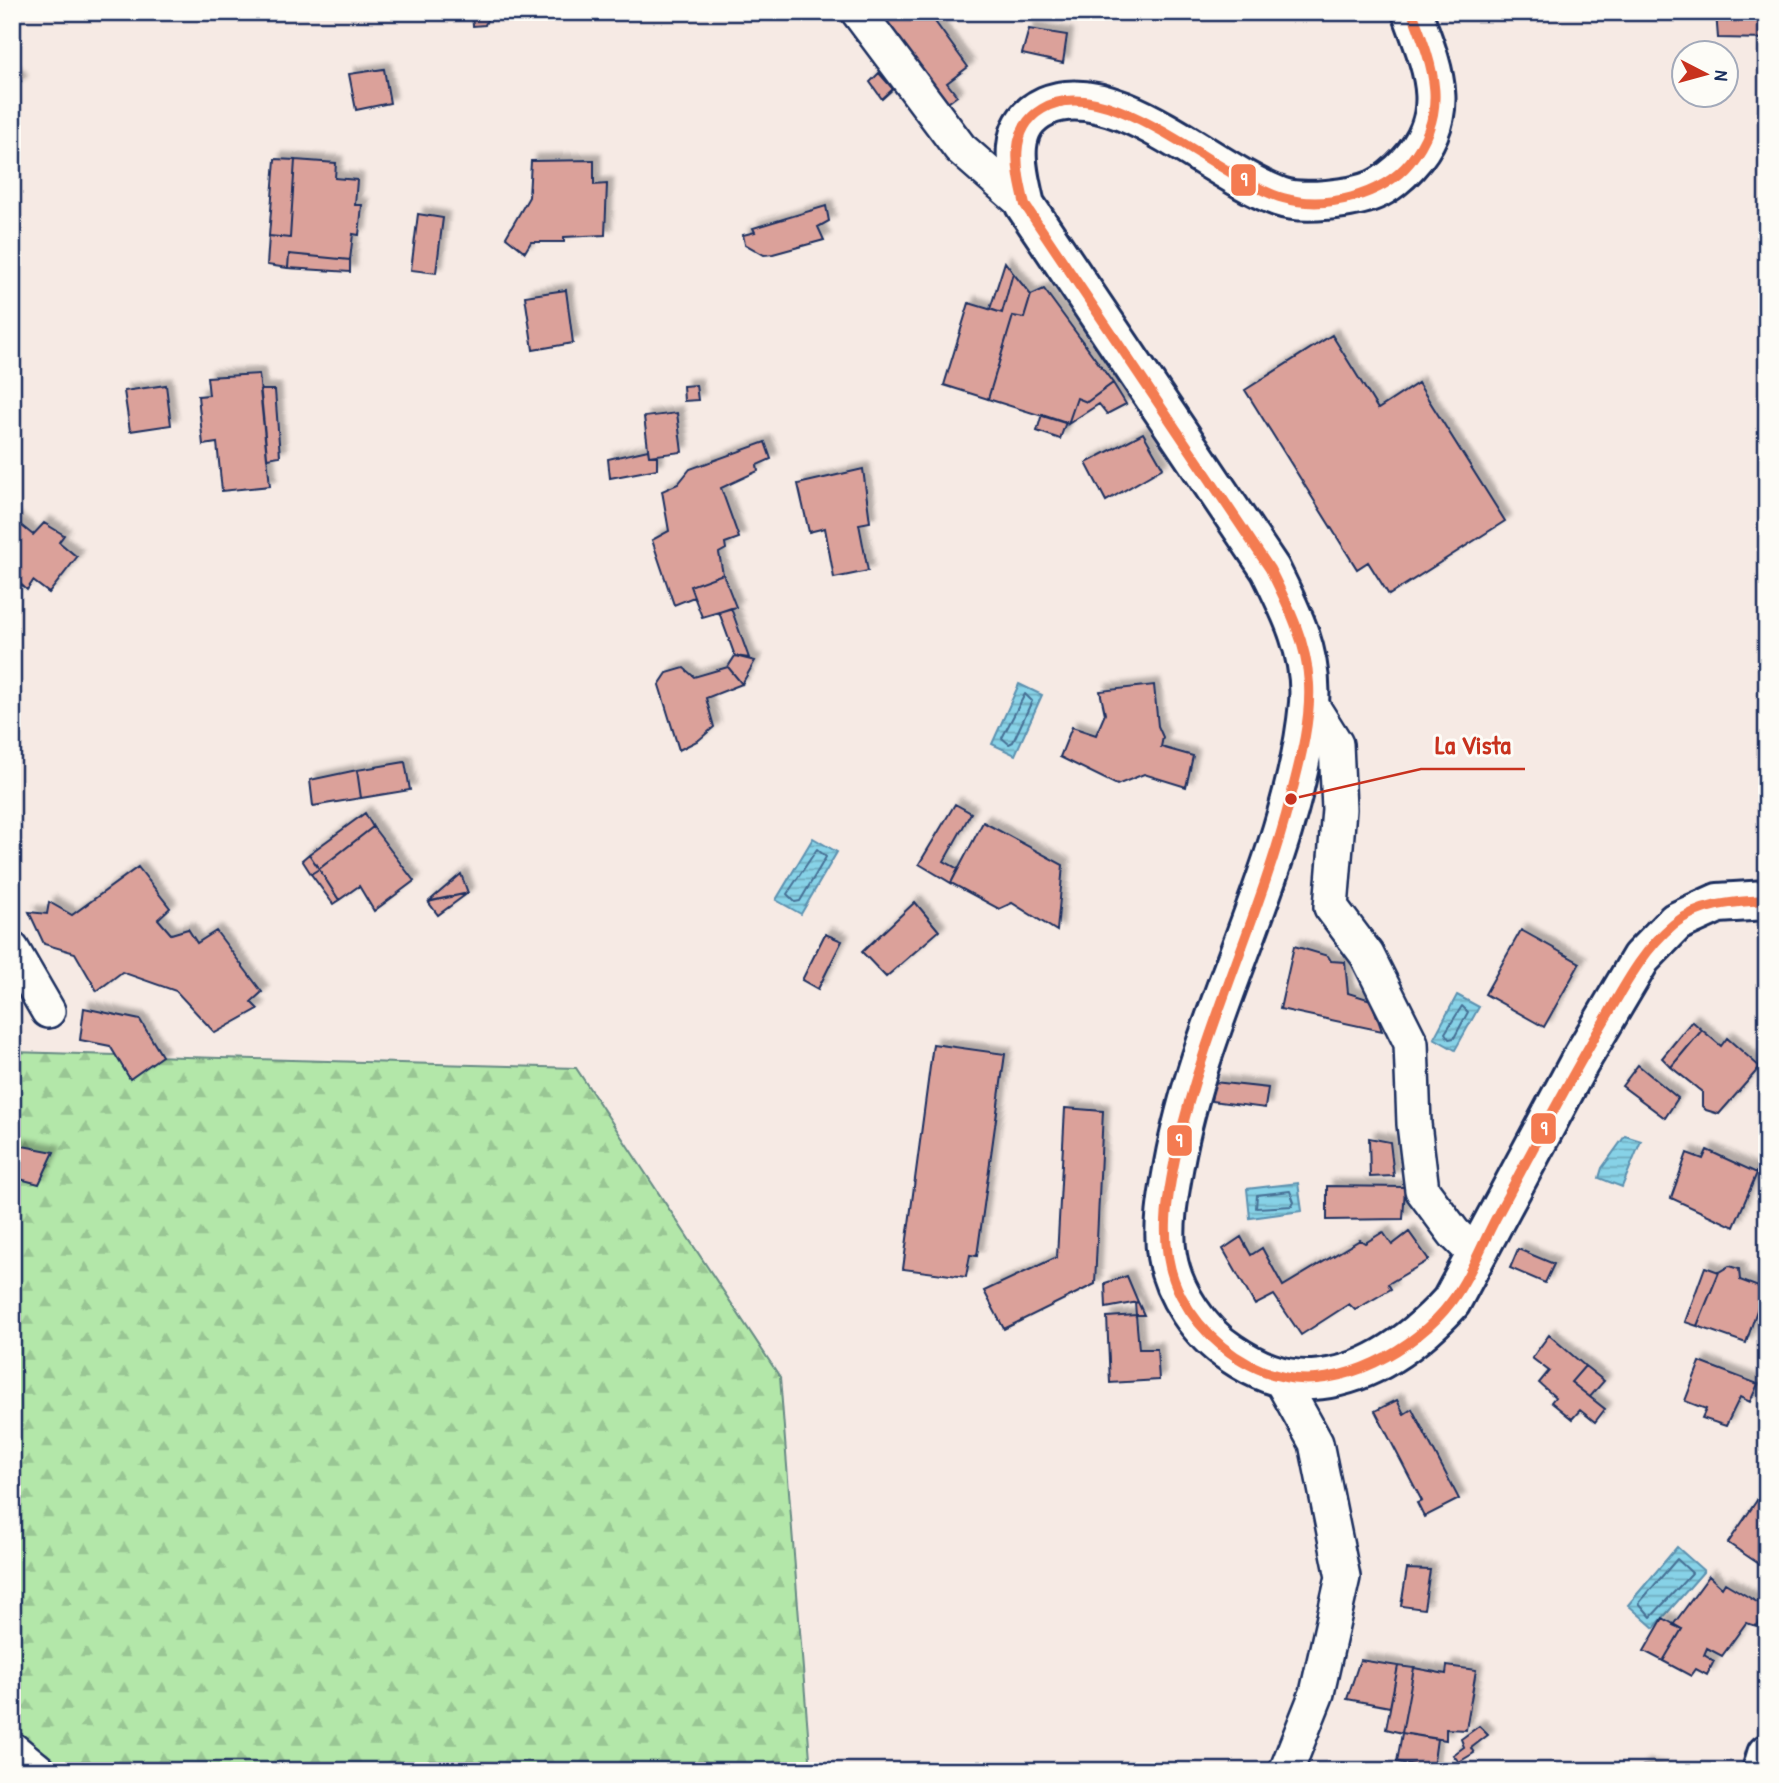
<svg xmlns="http://www.w3.org/2000/svg" width="1779" height="1783" viewBox="0 0 1779 1783" font-family="'Patrick Hand',sans-serif">
<style>
.forest{fill:url(#forest-firs);stroke:#678b84;stroke-width:2}
.water{fill:url(#water-rules);stroke:#5c91b0;stroke-width:2}
.lines{fill:none;stroke-linecap:round;stroke-linejoin:round}
.shore{stroke:#467095;stroke-width:2}
.building{fill:#dba19a;stroke:#1b2f5e;stroke-width:2;filter:url(#shadow)}
.street-casing{stroke:#1b2f5e;stroke-width:38}
.secondary-casing{stroke:#1b2f5e;stroke-width:44}
.street{stroke:#fdfcf7;stroke-width:33}
.secondary{stroke:#fdfcf7;stroke-width:38}
.bus-1-casing{stroke:#fdfcf7;stroke-width:16}
.bus-1{stroke:#f47b51;stroke-width:10}
.leader{fill:none;stroke:#c8321e;stroke-width:2.5}
.callout-dot{fill:#c8321e;stroke:#fdfcf7;stroke-width:2.5}
.callout-label{font-size:26px;text-anchor:middle;font-weight:bold;fill:#c8321e;stroke:#fdfcf7;stroke-width:6;stroke-linejoin:round;paint-order:stroke}
.line-badge{stroke:#fdfcf7;stroke-width:2.5}
.badge-label{font-size:19px;text-anchor:middle;font-weight:bold;fill:#fff}
</style>
<defs>
<pattern id="forest-firs" width="22" height="20" patternUnits="userSpaceOnUse" patternTransform="scale(1.75)"><rect width="22" height="20" fill="#b3e7a9"/><path d="M5 1l3.5 6h-7zM16 11l3.5 6h-7z" fill="#99c694"/></pattern>
<pattern id="water-rules" width="6" height="5" patternUnits="userSpaceOnUse" patternTransform="scale(1.75)"><rect width="6" height="5" fill="#87d2e7"/><path d="M0 2.5h6" fill="none" stroke="#6eabbe"/></pattern>
<filter id="shadow"><feDropShadow dx="6" dy="-6" stdDeviation="2" flood-color="#0004"/></filter>
</defs>
<rect width="100%" height="100%" fill="#f6eae4"/>
<filter id="ink" filterUnits="userSpaceOnUse"><feTurbulence type="fractalNoise" baseFrequency=".0143" numOctaves="2"/><feDisplacementMap in="SourceGraphic" scale="14" xChannelSelector="R" yChannelSelector="G"/><feConvolveMatrix kernelMatrix="1 2 1 2 8 2 1 2 1" color-interpolation-filters="sRGB"/></filter>
<g filter="url(#ink)">
<!-- forest -->
<path class="forest" d="M12 1052 576 1068 780 1377 811 1771H12Z"/>
<!-- water -->
<path class="water" d="M1019 684 1042 695 1015 755 992 744Z
M813 838 837 852 801 914 776 900Z
M1457 995 1479 1007 1455 1050 1434 1038Z
M1625 1136 1641 1141 1622 1187 1599 1178 1602 1168Z
M1298 1183 1302 1211 1250 1218 1247 1189Z
M1677 1547 1704 1571 1654 1628 1628 1605Z"/>
<g class="lines">
<!-- shore -->
<path class="shore" d="M1025 694 1032 701 1013 742 1009 744 1002 738Z
M817 849 826 857 800 901 795 902 787 894Z
M1462 1006 1468 1012 1454 1038 1449 1039 1445 1033Z
M1290 1191 1294 1202 1292 1206 1256 1208 1257 1195Z
M1677 1559 1692 1573 1651 1617 1639 1603Z"/>
</g>
<!-- building -->
<path class="building" d="M490 12 485 25 473 26 472 14Z
M886 12H928L968 67 947 83 957 96 945 105 883 17Z
M1716 12H1767V39L1718 38Z
M1029 29 1067 35 1063 63 1022 54Z
M384 69 390 103 356 110 349 74Z
M12 71 21 81 12 88Z
M879 73 893 89 882 99 870 82Z
M275 159 295 160 290 238 269 236Z
M295 160 336 163 335 178 357 180 355 205H362L359 235 353 234 350 260 289 254 288 268 267 265 269 236 290 238Z
M594 160V185L607 184 605 235 564 237V242H531L525 252 506 237 529 197 531 161Z
M826 206 829 221 818 227 824 240 773 254 764 255 745 244 743 235 755 232 753 228Z
M418 214 443 218 436 273 411 270Z
M289 254 350 260V272L288 268Z
M1005 262 1013 273 1002 313 990 309Z
M1013 273 1031 295 1024 318 1013 316 988 399 944 385 969 303 1002 313Z
M1044 289 1113 383 1087 402 1077 398 1068 424 988 399 1013 316 1024 318 1031 295Z
M566 290 573 343 533 350 525 296Z
M1332 335 1378 409 1418 383 1505 521 1389 595 1368 562 1357 569 1245 390Z
M259 374 270 486 222 491 217 443 203 445 198 396 209 395 207 377Z
M1113 383 1126 404 1107 414 1099 404 1068 424 1077 398 1087 402Z
M166 385 171 425 130 431 124 391Z
M696 385 698 400 684 401 683 386Z
M260 390H275L280 456 267 458Z
M677 413 682 452 649 456 644 417Z
M1042 414 1066 422 1060 439 1037 431Z
M1143 433 1163 468 1106 501 1086 463Z
M765 442 771 459 757 465 758 471 721 488 739 538 725 543 726 549 719 553 723 574 690 586 694 597 674 605 652 540 669 531 662 491 678 484 690 469Z
M648 450 649 456 657 455V469L610 478 608 459Z
M863 469 870 522 859 524 868 571 834 578 825 528 809 532 798 484Z
M12 518 33 535 44 523 64 535 59 542 77 557 49 593 33 581 27 590 12 576Z
M723 574 736 607 702 617 690 586Z
M731 608 749 658 735 656 719 612Z
M735 656 755 661 742 684 728 667Z
M728 667 742 684 706 698 714 727 699 740 679 750 659 685 667 673 684 668 694 677Z
M1154 685 1158 726 1163 737 1161 747 1193 756 1186 787 1144 774 1117 785 1060 757 1072 727 1096 735 1105 714 1100 691Z
M405 762 410 790 361 798 357 770Z
M357 770 361 798 313 806 310 780Z
M955 804 971 813 944 861 958 869 951 883 919 864Z
M365 813 373 827 319 869 309 854Z
M983 822 1063 865 1057 931 1012 903 999 909 951 883Z
M373 827 414 881 374 911 359 886 339 900 319 869Z
M309 854 319 869 311 874 302 860Z
M138 867 170 908 158 919 171 934 188 929 197 943 216 931 262 992 251 1002 258 1009 215 1033 176 991 122 972 97 991 75 953 44 944 29 912 47 914 49 902 72 915Z
M319 869 339 900 333 904 311 874Z
M461 874 468 893 428 902Z
M468 893 438 915 429 903 431 901Z
M915 902 939 931 886 977 862 952Z
M1521 930 1580 963 1544 1027 1485 994Z
M825 934 842 941 818 989 802 980Z
M1294 946 1328 956 1331 961 1345 962 1348 993 1371 1000 1382 1031 1280 1009Z
M84 1008 140 1020 162 1056 130 1079 110 1046 80 1040Z
M1692 1021 1702 1030 1671 1067 1662 1058Z
M1702 1030 1721 1046 1727 1038 1760 1067 1719 1114 1706 1110 1702 1106V1092L1671 1067Z
M933 1044 1005 1054 977 1256 970 1255 966 1277 903 1269Z
M1638 1065 1678 1098 1665 1118 1622 1086Z
M1214 1082 1268 1088 1265 1108 1211 1101Z
M1065 1108 1103 1111 1095 1284 1004 1329 984 1291 1057 1257Z
M1369 1138 1390 1142 1394 1176 1370 1177Z
M12 1144 54 1152 39 1184 12 1177Z
M1707 1150 1757 1173 1734 1227 1671 1198 1687 1153 1703 1159Z
M1327 1186 1405 1187 1403 1219 1327 1220Z
M1383 1232 1392 1245 1409 1232 1429 1260 1388 1284 1391 1289 1355 1310 1349 1304 1301 1335 1274 1295 1255 1305 1223 1249 1241 1237 1251 1255 1262 1248 1283 1286 1360 1240 1365 1243Z
M1518 1249 1554 1264 1545 1283 1510 1268Z
M1729 1266 1739 1269 1740 1280 1764 1289 1746 1343 1697 1326 1719 1272Z
M1705 1267 1719 1272 1697 1326 1685 1322Z
M1127 1276 1138 1302 1106 1308 1105 1283Z
M1138 1302 1144 1315H1136L1135 1303Z
M1136 1315 1139 1349H1157L1159 1380 1110 1383 1107 1317Z
M1549 1335 1585 1366 1571 1382 1605 1409 1595 1422 1580 1410 1572 1419 1551 1402 1555 1397 1539 1383 1549 1371 1532 1358Z
M1700 1362 1758 1384 1750 1402 1740 1397 1726 1426 1702 1418 1706 1409 1685 1401Z
M1585 1366 1604 1381 1590 1397 1571 1382Z
M1397 1400 1404 1414 1412 1409 1459 1499 1424 1517 1417 1503 1422 1501 1375 1411Z
M1764 1490 1767 1491 1765 1568 1728 1543Z
M1407 1569 1430 1570 1424 1609 1401 1606Z
M1709 1576 1722 1588 1725 1583 1767 1608 1757 1626 1746 1623 1722 1656 1707 1648 1704 1655 1714 1661 1707 1675 1696 1669 1691 1676 1663 1661 1682 1629 1673 1625Z
M1663 1618 1682 1629 1663 1661 1644 1651Z
M1360 1660 1398 1666 1390 1707 1347 1699Z
M1398 1666 1414 1668 1402 1733 1386 1729Z
M1447 1666 1476 1670 1466 1730 1446 1729V1740L1402 1733 1414 1668 1446 1674Z
M1479 1726 1488 1735 1471 1748 1474 1753 1459 1762 1453 1755 1464 1747 1461 1739Z
M1402 1733 1437 1739 1433 1768 1397 1762Z
M1643 1766 1668 1771H1639Z"/>
<g class="lines">
<!-- street casing -->
<g class="street-casing">
<path id="street" d="M858 12 960 148 1025 205
M1309 701 1336 744 1339 809 1331 907 1367 955 1411 1043 1414 1124 1422 1190 1454 1233 1476 1255
M12 949 48 1011
M1280 1378 1316 1443 1343 1577 1317 1693 1286 1771
M12 1749 39 1771"/>
</g>
<!-- secondary casing -->
<g class="secondary-casing">
<path id="secondary" d="M1412 12C1433 69 1454 114 1408 164 1400 173 1386 185 1374 190 1353 199 1302 205 1280 197 1214 174 1115 76 1046 106 1004 125 1017 170 1025 205L1270 569C1291 611 1313 655 1309 703 1294 860 1202 1008 1174 1164 1169 1192 1162 1227 1167 1256 1173 1293 1200 1333 1231 1353 1256 1370 1281 1381 1312 1380 1368 1377 1415 1341 1451 1302L1579 1063 1641 958 1676 922 1718 903 1767 900
M1762 1771 1767 1754"/>
</g>
<!-- street -->
<use href="#street" class="street"/>
<!-- secondary -->
<use href="#secondary" class="secondary"/>
<!-- bus-1 casing -->
<g class="bus-1-casing">
<path id="bus-1" d="M1412 12C1433 67 1451 111 1410 162 1382 196 1325 210 1283 198 1220 180 1107 69 1042 109 1007 130 1017 171 1025 205L1270 569C1288 605 1307 643 1309 684 1311 721 1300 761 1291 796 1261 915 1205 1026 1178 1145 1167 1195 1156 1249 1181 1296 1201 1334 1238 1366 1280 1376 1339 1392 1416 1349 1451 1302 1470 1277 1482 1244 1497 1216 1533 1149 1568 1081 1607 1016 1626 983 1644 949 1674 924 1700 903 1735 902 1767 900"/>
</g>
<!-- bus-1 -->
<use href="#bus-1" class="bus-1"/>
</g>
</g>
<!-- callouts -->
<path class="leader" d="M1291 799L1421 769H1525"/>
<circle class="callout-dot" cx="1291" cy="799" r="7"/>
<g class="callout-label">
<text x="1473" y="754">La Vista</text>
</g>
<g class="line-badge">
<rect x="1230" y="163" width="27" height="34" rx="7" fill="#f47b51"/>
<rect x="1530" y="1112" width="27" height="33" rx="7" fill="#f47b51"/>
<rect x="1166" y="1124" width="27" height="33" rx="7" fill="#f47b51"/>
</g>
<g class="badge-label">
<text x="1244" y="186">9</text>
<text x="1544" y="1135">9</text>
<text x="1179" y="1147">9</text>
</g>
<!-- margin -->
<rect width="1779" height="1783" fill="none" stroke="#fdfcf7" stroke-width="42"/>
<rect x="21" y="21" width="1737" height="1741" fill="none" stroke="#1b2f5e" stroke-width="2.5" filter="url(#ink)"/>
<!-- north arrow -->
<g transform="translate(1705 74) rotate(96)"><circle r="33" fill="#fdfcf7" stroke="#a3aaba" stroke-width="2"/>
<path d="M0-5L12 26L0 18L-12 26Z" fill="#c8321e"/>
<text y="-10" font-size="19" font-weight="bold" text-anchor="middle" fill="#1b2f5e">N</text>
</g>
</svg>
